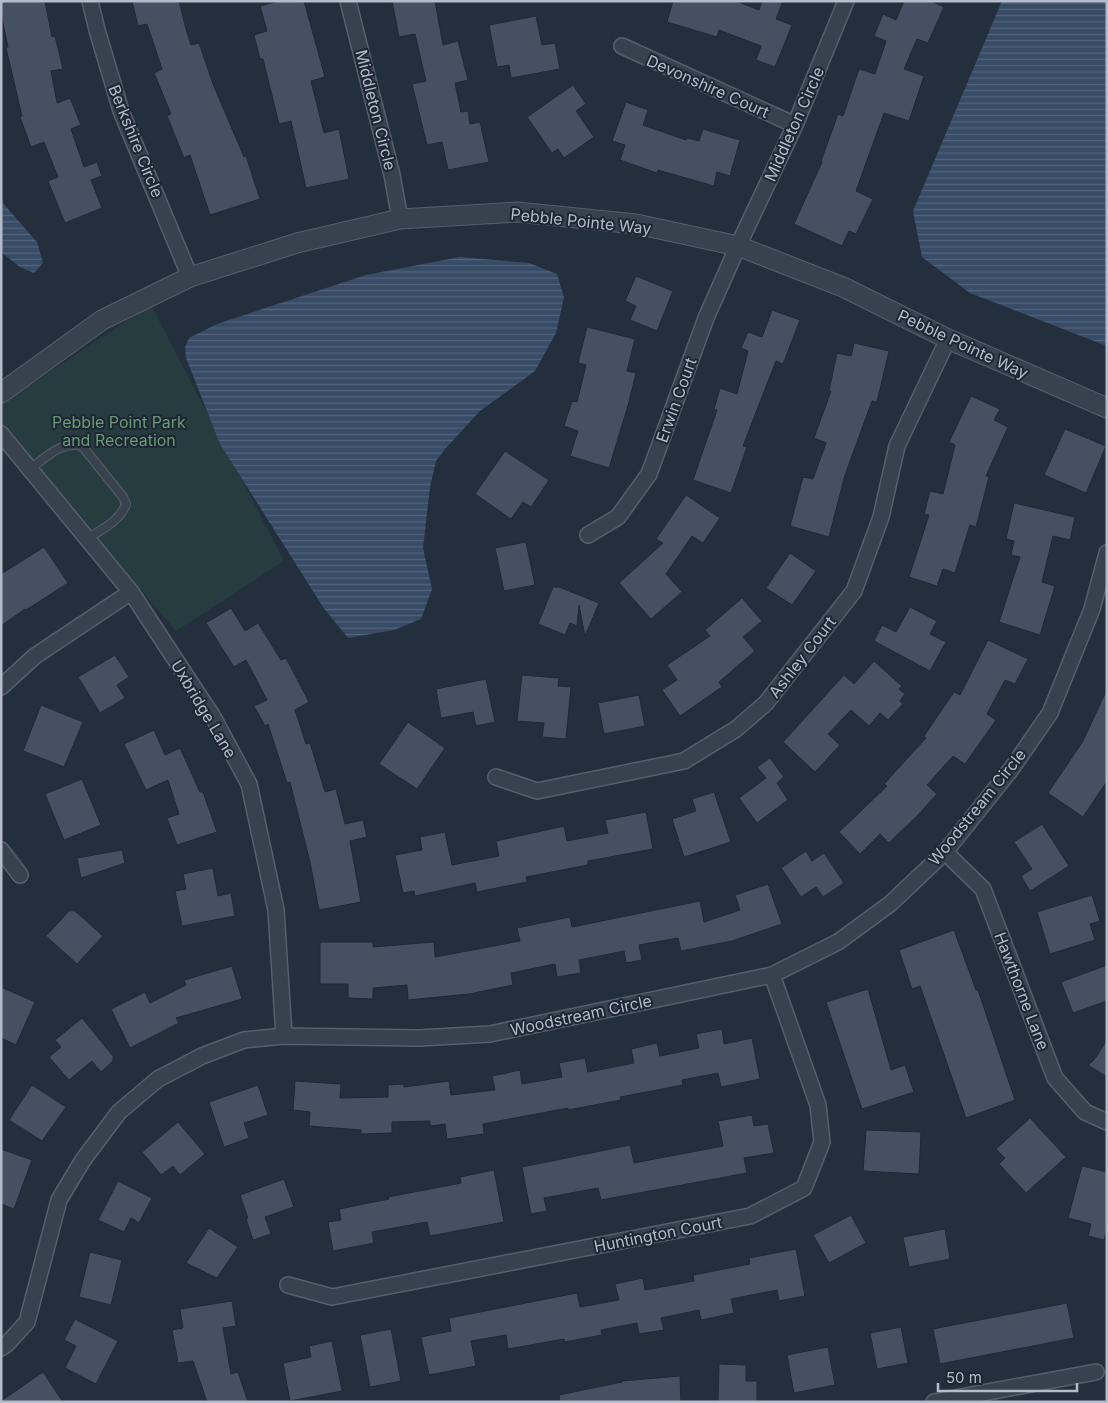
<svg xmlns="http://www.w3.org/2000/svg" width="1108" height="1403" viewBox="0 0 1108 1403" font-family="Inter,sans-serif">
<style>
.green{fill:#263c3f}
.water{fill:url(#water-rules)}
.building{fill:#455162;stroke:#1f2835}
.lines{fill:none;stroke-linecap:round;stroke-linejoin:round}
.service-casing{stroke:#565f6c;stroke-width:10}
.minor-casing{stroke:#565f6c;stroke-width:18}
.tertiary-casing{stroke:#565f6c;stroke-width:21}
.service{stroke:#38414e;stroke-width:8}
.minor{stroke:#38414e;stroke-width:15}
.tertiary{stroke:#38414e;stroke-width:19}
.labels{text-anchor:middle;stroke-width:4;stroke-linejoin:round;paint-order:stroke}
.street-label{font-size:16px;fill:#b4bcc9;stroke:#1d2633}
.park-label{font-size:16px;fill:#6b9a76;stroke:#1d2633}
</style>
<defs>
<pattern id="water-rules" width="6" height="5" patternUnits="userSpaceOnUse" patternTransform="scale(1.25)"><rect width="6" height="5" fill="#394c67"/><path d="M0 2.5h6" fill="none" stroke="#53647b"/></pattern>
</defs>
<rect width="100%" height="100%" fill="#242f3e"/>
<!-- green -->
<path class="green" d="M151 305 284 561 176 631 1 428V404Z"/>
<!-- water -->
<path class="water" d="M1002 1H1107V346L970 293 922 257 913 211Z
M1 201 37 242 43 263 34 273 20 267 1 252Z
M460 257 529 263 557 274 564 297 556 333 535 371 480 411 445 449 436 461 430 487 423 548 432 589 421 619 394 630 348 638 323 607 220 444 186 358 185 347 189 338 217 324 366 275Z"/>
<!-- building -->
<path class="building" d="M1 1H45L52 37 55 36 63 69 51 71 57 103 70 98 81 125 71 129 84 167 97 162 102 176 91 180 102 208 65 223 48 181 58 177 44 142 31 147 20 117 22 116 6 48 8 47 1 14Z
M132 1H179L186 29 191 45 199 43 213 84 244 157 246 156 260 199 210 215 190 155 184 158 167 116 171 114 154 73 162 69 147 24 138 26Z
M279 1H304L325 77 311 81 324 133 339 129 349 179 306 188 291 121 279 124 263 59H260L254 35 267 31 260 6Z
M392 1H435L443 45 458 41 468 80 455 83 461 112 468 111 470 124 480 122 489 162 448 170 442 142 427 145 412 84 426 81 415 34 399 37Z
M673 1H736L759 10 762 1H783L776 19 792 25 775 67 756 60 761 46 719 30 717 37 667 22Z
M904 1H931L944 7 928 43 917 39 904 69 924 76 909 121 884 113 856 191 873 199 856 234 849 231 842 246 794 224 822 162 821 161 838 114 843 116 859 69 875 74 886 41 874 36 883 14 896 20Z
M536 16 542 45 555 43 560 69 511 78 509 65 497 67 489 25Z
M573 85 586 104 576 111 594 137 564 158 558 149 552 153 527 117Z
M626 102 648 110 643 125 686 140 687 138 699 141 703 129 740 140 730 176 717 172 714 186 658 170 657 173 620 160 625 145 612 141Z
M636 276 673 291 657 331 630 320 636 306 625 301Z
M772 310 800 320 783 364 776 361 743 446 747 447 731 493 693 480 717 410 714 409 720 388 737 394 748 351 741 348 748 332 762 337Z
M587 327 635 339 627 371 636 373 629 402 609 468 570 456 578 431 564 426 572 401 577 402 586 365 578 363Z
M854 343 889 351 877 402 872 401 845 475 829 537 790 526 803 477 813 479 826 443 814 438 831 391H829L837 353 851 356Z
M971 396 1000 409 994 420 1008 427 986 476 989 477 976 527 970 525 955 573 943 569 937 586 909 577 929 515 924 514 930 491 943 494 955 445 949 442Z
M1065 429 1106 446 1086 493 1044 475Z
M505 451 549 480 531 507 523 502 511 519 475 494Z
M686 495 720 518 703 543 692 536 666 574 682 592 651 619 619 583 663 543 656 539Z
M1014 503 1075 517 1070 540 1053 536 1042 582 1055 586 1040 635 999 622 1020 557 1011 555 1014 541 1006 539Z
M526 542 535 585 504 591 495 548Z
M44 547 68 583 26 610 25 609 1 626V574Z
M790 553 816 571 792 605 766 588Z
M553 587H559L599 603 585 636 579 605 577 626 570 623 565 635 538 624Z
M742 598 762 621 743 637 755 651 719 682 722 687 680 716 662 690 677 680 667 665 710 636 705 630Z
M910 607 937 621 930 634 946 642 930 671 874 641 882 625 896 632Z
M231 608 245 631 258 623 281 660 286 658 309 702 295 710 306 744 310 743 325 792 336 789 345 824 363 820 367 837 350 841 361 902 319 910 310 862 290 782 287 783 268 724 265 726 254 706 267 700 246 660 234 667 206 623Z
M988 640 1028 659 1015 684 1005 680 987 714 996 720 965 764 953 756 927 785 937 794 918 815 889 843 880 834 860 854 839 832 887 786 884 784 926 738 924 736 954 692 960 695Z
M115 655 129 677 117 685 125 698 100 713 78 677Z
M874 661 902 686 899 689 905 694 900 701 903 704 888 720 880 713 869 726 851 710 828 734 840 745 815 772 783 742 844 675 854 684Z
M522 675 559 678 558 686 571 687 566 739 542 737 544 723 517 721Z
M486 679 495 722 476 726 473 712 441 718 436 689Z
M1107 689V781L1083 817 1048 793 1083 741Z
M639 695 645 726 604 734 598 703Z
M41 705 83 722 64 767 23 751Z
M408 722 445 748 417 789 379 764Z
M154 730 165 755 180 748 200 792H203L217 832 177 845 167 818 179 814 168 780 146 790 124 744Z
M770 758 784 777 777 783 788 800 757 823 739 798 766 778 757 767Z
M82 779 101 825 64 840 45 794Z
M714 792 731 842 684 857 672 819 696 811 692 799Z
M646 812 653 849 588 861V865L526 877 527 882 477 892 475 883 415 896 414 891 403 893 395 855 422 850 420 837 445 832 452 865 499 856 496 841 564 826 567 841 608 833 605 820Z
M1042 824 1069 866 1030 891 1021 876 1032 869 1014 842Z
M122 850 125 863 81 878 77 858Z
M806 851 812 861 824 853 844 883 823 897 816 887 801 897 781 868Z
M213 868 218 896 231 893 235 916 182 926 175 891 186 889 183 874Z
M768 884 782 924 732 941 681 951 678 938 639 945 642 960 626 963 624 951 579 960 581 973 557 977 555 964 511 973 513 985 469 994 408 1000 407 985 373 988V999L348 998V984H320V942H373V947L434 942 435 957 520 941 517 928 570 917 572 927 700 901 704 922 740 910 735 895Z
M1092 895 1100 921 1090 924 1095 940 1050 954 1037 912Z
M69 911H75L103 936 77 964 46 936Z
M954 930 976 990H978L1015 1100 966 1118 920 986 912 989 899 950Z
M1107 965V1001L1073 1013 1061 982Z
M232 966 242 999 176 1018 179 1023 130 1048 111 1009 145 992 150 1003 186 985 184 980Z
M1 987 35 1002 16 1045 1 1038Z
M868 989 891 1070 905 1065 914 1092 862 1109 826 1002Z
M82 1018 113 1056V1061L101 1072 92 1061 69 1080 49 1057 61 1047 55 1040Z
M722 1029 724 1044 752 1038 760 1079 721 1087 718 1073 682 1080 683 1085 620 1097 621 1100 568 1110V1108L483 1124 484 1134 447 1139 445 1124 430 1126V1121L392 1122V1133L361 1134V1130L309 1126 310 1112 293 1110 295 1081 341 1084 340 1098 388 1097V1085L404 1084V1087L449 1081 451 1095 495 1090 492 1076 520 1070 522 1084 562 1077 559 1063 585 1058 588 1072 634 1063 631 1049 657 1043 660 1056 699 1048 696 1034Z
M1107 1040V1077L1088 1065 1094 1060Z
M32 1085 66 1107 42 1141 9 1120Z
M258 1085 268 1115 244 1123 249 1138 224 1147 209 1102Z
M752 1115 754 1126 768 1124 774 1153 744 1158 747 1173 601 1200 598 1188 544 1198 547 1211 531 1214 522 1167 630 1145 634 1163 723 1146 718 1121Z
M1030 1118 1066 1157 1026 1193 999 1164 1005 1158 996 1149Z
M178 1122 205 1154 180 1175 173 1166 161 1175 142 1152Z
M866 1130 921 1132 919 1174 863 1171Z
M1 1149 32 1160 14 1209 1 1204Z
M1082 1166 1107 1172V1229L1104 1240 1088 1236 1091 1224 1068 1218Z
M494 1170 504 1222 430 1236 427 1222 372 1232 374 1243 333 1251 328 1222 341 1220 339 1209 389 1199 388 1197 461 1183 460 1177Z
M284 1179 294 1207 265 1217 271 1234 253 1240 246 1219 248 1218 240 1195Z
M118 1181 152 1198 139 1223 131 1218 124 1232 98 1220Z
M851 1215 866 1243 829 1263 813 1235Z
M209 1228 238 1247 217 1278 186 1263Z
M945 1229 950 1259 909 1267 903 1237Z
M796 1249 805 1296 779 1301 777 1290 731 1299 734 1313 701 1320 699 1310 661 1318 664 1330 639 1334 637 1323 601 1330 602 1335 565 1342 564 1339 508 1349 506 1335 471 1341 476 1366 429 1375 421 1337 451 1331 449 1318 577 1293 580 1307 619 1300 615 1284 643 1278 645 1290 694 1281 693 1275 750 1264 749 1258Z
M90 1252 122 1260 111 1305 79 1297Z
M232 1301 236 1326 223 1328 231 1374 238 1372 248 1402H207L193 1361 178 1363 172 1330 183 1328 180 1309Z
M1067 1303 1074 1338 940 1364 933 1329Z
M75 1319 118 1341 96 1384 65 1368 76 1346 64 1340Z
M901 1327 908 1363 877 1369 870 1333Z
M391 1329 401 1381 370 1387 360 1335Z
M332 1341 342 1391 290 1401 283 1363 311 1357 309 1346Z
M828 1347 835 1385 794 1393 787 1355Z
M719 1364 746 1365V1381H757V1402H718Z
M43 1372 63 1402H1V1401Z
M680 1376 681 1402H560L559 1395 622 1382V1381Z"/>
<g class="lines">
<!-- service casing -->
<g class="service-casing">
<path id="service" d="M30 469C46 457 61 441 82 446L123 497 126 504C120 521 102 529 87 539"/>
</g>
<!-- minor casing -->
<g class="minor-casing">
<path id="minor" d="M90 1 97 30 121 111 190 277
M348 1 392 175 400 219
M622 46 795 125
M1 434 131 592 213 717 249 784 276 910 284 1036
M588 535 618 517 649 474 706 318 738 246 795 125 846 1
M1 687 35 656 131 592
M496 777 537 791 684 761 736 729 766 703 854 591 881 517 897 446 948 339
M1 850 20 875
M945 852 983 889 1055 1078 1085 1112 1107 1122
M288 1285 332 1297 750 1216 804 1188 822 1142 818 1105 772 975
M1 1348 7 1344 27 1322 59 1200 83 1160 119 1112 158 1079 202 1056 244 1040 284 1036 419 1038 490 1034 772 975 838 942 890 904 945 852 1012 768 1050 713 1092 609 1107 553
M934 1402 1096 1372"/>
</g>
<!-- tertiary casing -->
<g class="tertiary-casing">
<path id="tertiary" d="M1 393 102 320 190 277 297 243 400 219 517 212 636 224 738 246 843 287 948 339 1107 408"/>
</g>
<!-- service -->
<use href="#service" class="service"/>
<!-- minor -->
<use href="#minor" class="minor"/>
<!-- tertiary -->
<use href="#tertiary" class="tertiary"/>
</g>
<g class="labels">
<!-- street labels -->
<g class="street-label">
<text transform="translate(708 86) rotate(24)" y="6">Devonshire Court</text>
<text transform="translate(376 110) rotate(76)" y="6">Middleton Circle</text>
<text transform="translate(794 124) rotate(-66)" y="6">Middleton Circle</text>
<text transform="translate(136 141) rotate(68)" y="6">Berkshire Circle</text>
<text transform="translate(581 221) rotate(6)" y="6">Pebble Pointe Way</text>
<text transform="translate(963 344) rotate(25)" y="6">Pebble Pointe Way</text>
<text transform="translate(676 400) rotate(-70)" y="6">Erwin Court</text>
<text transform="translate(802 657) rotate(-52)" y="6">Ashley Court</text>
<text transform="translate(204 709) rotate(59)" y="6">Uxbridge Lane</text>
<text transform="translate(977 807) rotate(-51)" y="6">Woodstream Circle</text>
<text transform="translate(1022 991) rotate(69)" y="6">Hawthorne Lane</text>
<text transform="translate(581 1015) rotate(-12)" y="6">Woodstream Circle</text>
<text transform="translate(658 1234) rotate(-11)" y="6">Huntington Court</text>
</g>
<!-- park labels -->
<g class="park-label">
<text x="119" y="428">Pebble Point Park<tspan x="119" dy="18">and Recreation</tspan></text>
</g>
</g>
<!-- border -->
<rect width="1108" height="1403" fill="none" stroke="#b4bcc9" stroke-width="5"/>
<!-- scale -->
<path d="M938 1383v8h139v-8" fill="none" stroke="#b4bcc9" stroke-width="2.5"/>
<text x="946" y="1383" font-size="15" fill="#b4bcc9" stroke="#1d2633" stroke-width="4" paint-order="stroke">50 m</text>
</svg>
